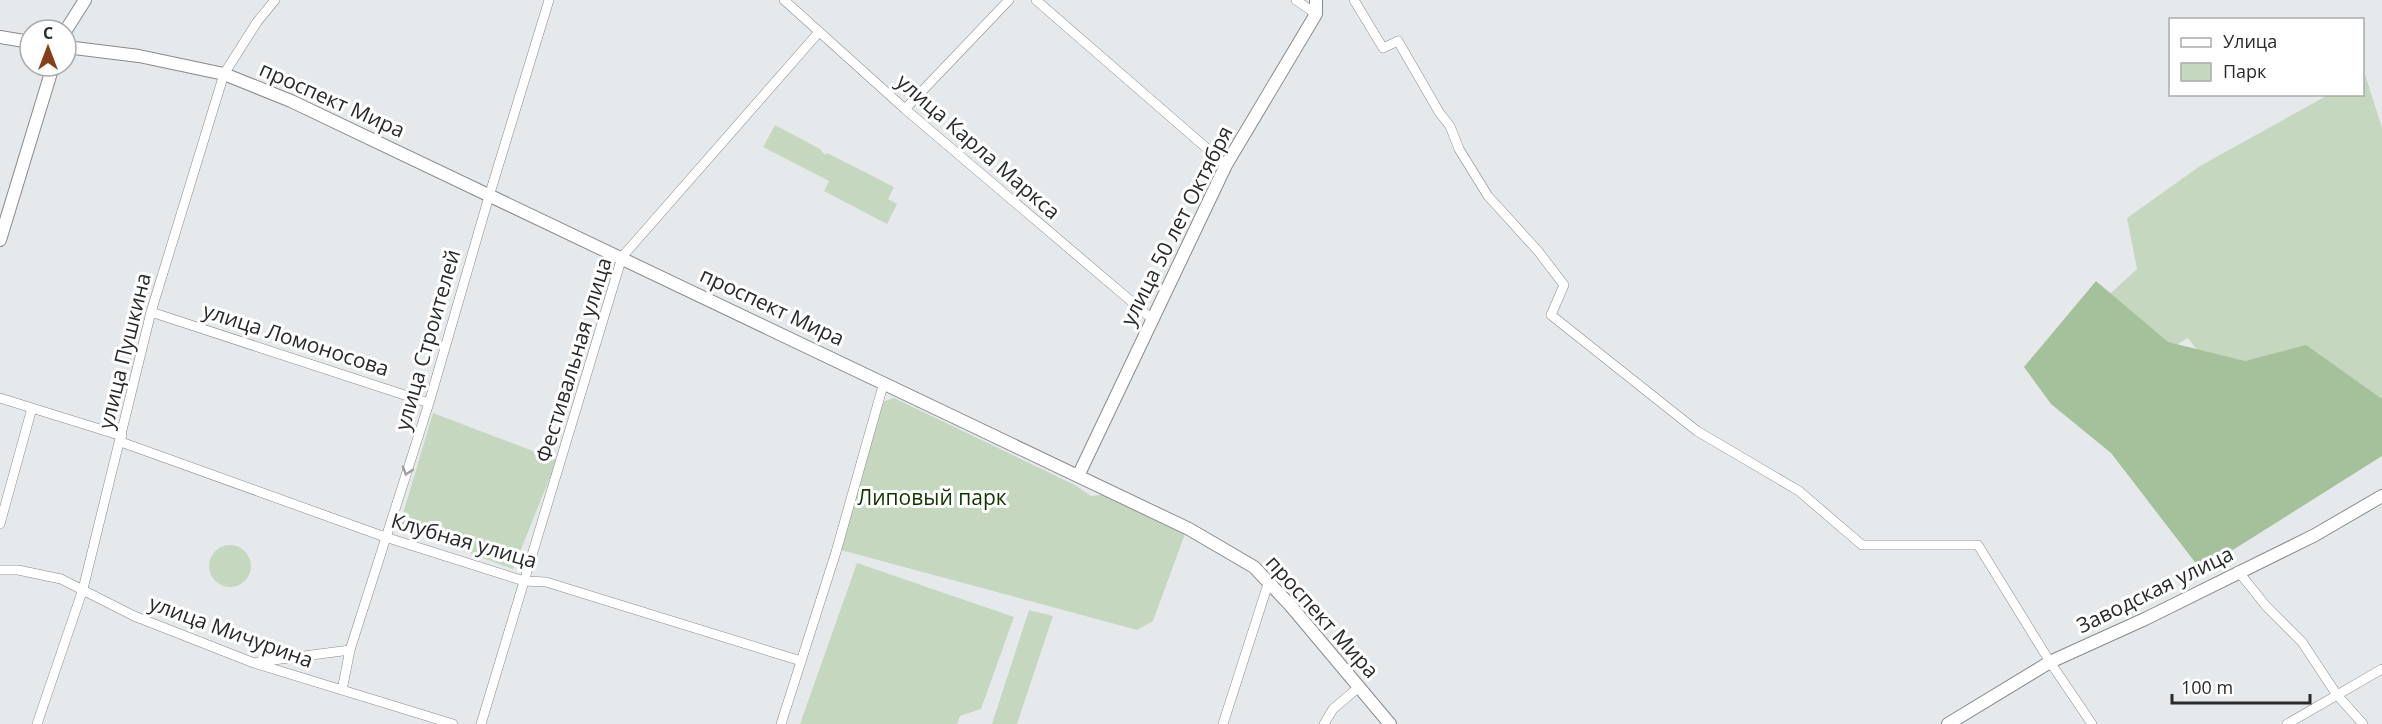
<svg xmlns="http://www.w3.org/2000/svg" width="2382" height="724" viewBox="0 0 2382 724" font-family="'Open Sans',sans-serif">
<style>
.green{fill:#c5d8bf}
.forest{fill:#a4c19b}
.lines{fill:none;stroke-linecap:round;stroke-linejoin:round}
.street-casing{stroke:#888a8d;stroke-width:10}
.secondary-casing{stroke:#888a8d;stroke-width:14}
.street{stroke:#fff;stroke-width:9}
.secondary{stroke:#fff;stroke-width:12}
.oneway{stroke:#9f9fa0}
.labels{text-anchor:middle;stroke-width:6;stroke-linejoin:round;paint-order:stroke}
.street-label{font-size:21px;fill:#292a2b;stroke:#fff}
.park-label{font-size:21px;fill:#0f3400;stroke:#fff}
</style>
<rect width="100%" height="100%" fill="#e6e9ec"/>
<!-- green -->
<path class="green" d="M2365 74 2382 128V431L2299 489 2188 338 2134 370 2085 317 2137 269 2127 218 2200 166 2328 95 2362 94Z
M775 125 820 149 825 155 827 153 894 187 888 199 897 204 887 224 824 191 829 181 763 147Z
M894 398 1075 485 1091 496 1109 494 1186 531 1153 621 1137 630 841 550 882 402Z
M433 413 557 460 513 569 399 527Z
M209 566a21 21 0 1 1 42 0a21 21 0 1 1-42 0Z
M857 563 1014 617 981 709 960 716 957 724H800Z
M1029 610 1053 616 1017 724H992Z"/>
<!-- forest -->
<path class="forest" d="M2096 281 2168 342 2245 361 2306 345 2382 399V456L2201 570 2111 453 2051 404 2024 367Z"/>
<g class="lines">
<!-- street casing -->
<g class="street-casing">
<path id="street" d="M784 0 905 109 1151 318
M1036 0 1226 165
M1296 0 1316 14
M1354 0 1383 48 1398 41 1439 112 1450 126 1459 149 1488 196 1538 251 1564 285 1551 315 1697 431 1799 491 1862 545H1978L2050 662 2092 724
M905 109 1009 0
M151 312 429 403
M0 398 122 436
M121 442 385 537 524 581 546 582 801 661
M0 524 32 408
M0 570H18L61 579 134 616 254 663 453 724
M2238 571 2266 606 2302 642 2337 695 2363 724
M258 662 350 650
M342 690 350 650 429 403 490 193 549 0
M37 724 83 589 151 312 224 74 257 22 275 0
M481 724 622 257 819 32
M781 724 836 552 884 382
M1223 724 1269 581
M1324 724 1333 709 1359 687
M2287 724 2382 669"/>
</g>
<!-- secondary casing -->
<g class="secondary-casing">
<path id="secondary" d="M66 30 85 0
M0 37 30 42
M66 47 139 56 224 74 291 101 1189 529 1254 567 1290 605 1390 724
M0 240 53 66
M1079 474 1226 165 1316 14V0
M1948 724 2050 662 2145 619 2315 535 2382 496"/>
</g>
<!-- street -->
<use href="#street" class="street"/>
<!-- secondary -->
<use href="#secondary" class="secondary"/>
</g>
<!-- one-way arrows -->
<defs><path id="oneway-chevron" d="M-2-3.5L2.5 0L-2 3.5" fill="none" stroke-width="1.6" stroke-linecap="round" stroke-linejoin="round" transform="scale(1.5)"/></defs>
<use class="oneway" href="#oneway-chevron" transform="translate(407 471) rotate(108)"/>
<g class="labels">
<!-- street labels -->
<g class="street-label">
<text transform="translate(332 100) rotate(24)" y="7">проспект Мира</text>
<text transform="translate(978 147) rotate(41)" y="7">улица Карла Маркса</text>
<text transform="translate(1177 226) rotate(-63)" y="7">улица 50 лет Октября</text>
<text transform="translate(772 307) rotate(25)" y="7">проспект Мира</text>
<text transform="translate(296 340) rotate(18)" y="7">улица Ломоносова</text>
<text transform="translate(428 340) rotate(-74)" y="7">улица Строителей</text>
<text transform="translate(125 351) rotate(-76)" y="7">улица Пушкина</text>
<text transform="translate(574 360) rotate(-73)" y="7">Фестивальная улица</text>
<text transform="translate(464 541) rotate(16)" y="7">Клубная улица</text>
<text transform="translate(2155 590) rotate(-26)" y="7">Заводская улица</text>
<text transform="translate(1322 617) rotate(48)" y="7">проспект Мира</text>
<text transform="translate(231 632) rotate(20)" y="7">улица Мичурина</text>
</g>
<!-- park labels -->
<g class="park-label">
<text x="932" y="505">Липовый парк</text>
</g>
</g>
<!-- legend -->
<rect x="2169" y="18" width="195" height="78" fill="#ffffff" stroke="#a9aaaa" stroke-width="1.5"/>
<rect x="2181" y="38" width="30" height="9" fill="#ffffff" stroke="#a9aaaa" stroke-width="1.5"/>
<text x="2223" y="48" font-size="18" fill="#292a2b">Улица</text>
<rect x="2181" y="63" width="30" height="18" fill="#c5d8bf" stroke="#a9aaaa" stroke-width="1.5"/>
<text x="2223" y="78" font-size="18" fill="#292a2b">Парк</text>
<!-- north arrow -->
<g transform="translate(48 48)"><circle r="28" fill="#ffffff" stroke="#a9aaaa" stroke-width="1.5"/>
<path d="M0-4.5L10 22L0 15L-10 22Z" fill="#853f19"/>
<text y="-9" font-size="16" font-weight="bold" text-anchor="middle" fill="#292a2b">С</text>
</g>
<!-- scale -->
<path d="M2172 694v9h138v-9" fill="none" stroke="#292a2b" stroke-width="3"/>
<text x="2181" y="694" font-size="18" fill="#292a2b" stroke="#ffffff" stroke-width="4.5" paint-order="stroke">100 m</text>
</svg>
